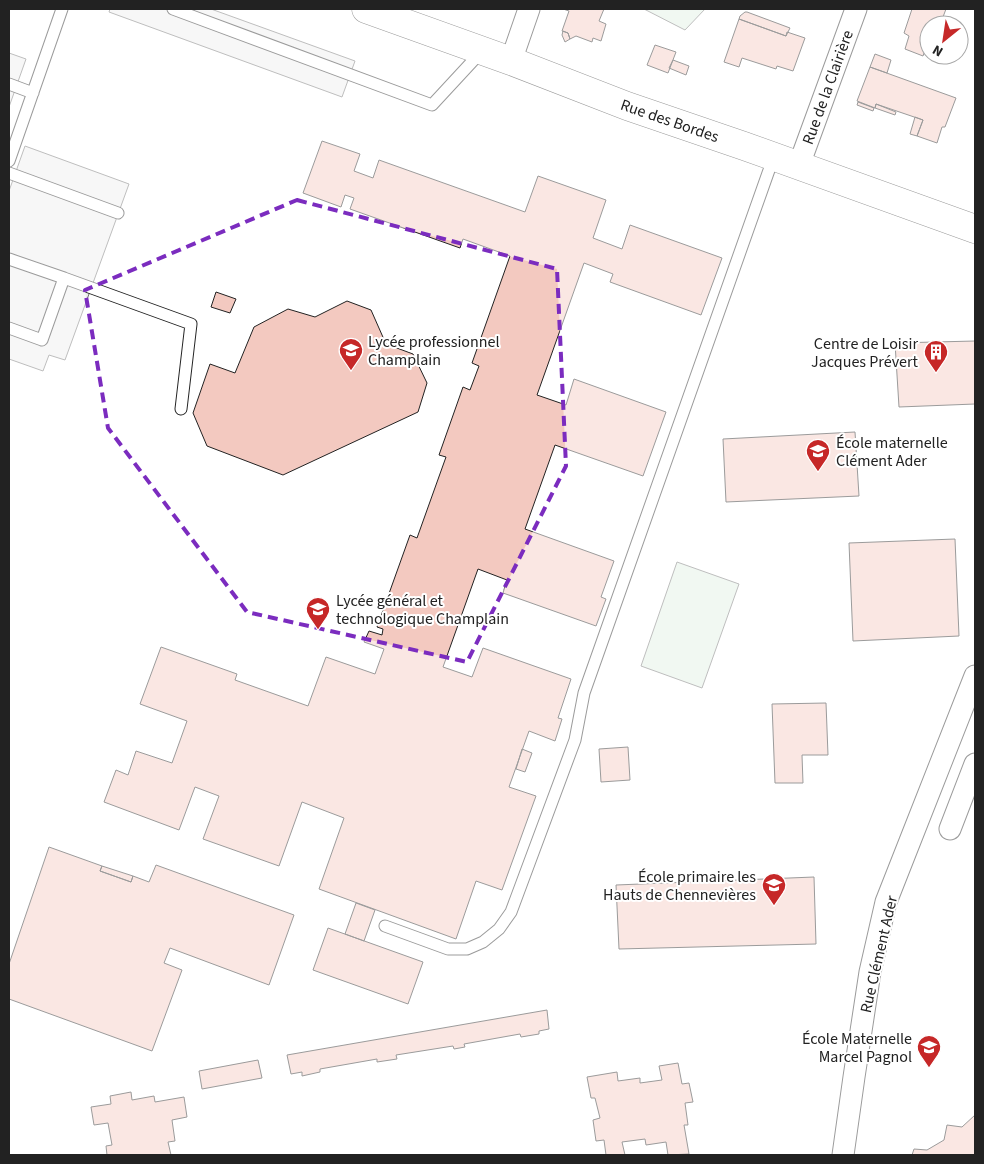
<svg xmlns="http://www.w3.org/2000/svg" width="984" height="1164" viewBox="0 0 984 1164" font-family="'Source Sans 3',sans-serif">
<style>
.green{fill:#e0efe3;stroke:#6f6f6f}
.parking{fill:#ededed;stroke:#6f6f6f}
.building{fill:#f3c9c0;stroke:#222}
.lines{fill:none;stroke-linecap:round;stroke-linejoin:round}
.service-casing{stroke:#222;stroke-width:13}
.minor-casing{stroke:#222;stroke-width:23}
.tertiary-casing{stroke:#222;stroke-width:29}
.service{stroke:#fff;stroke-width:11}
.minor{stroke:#fff;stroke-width:21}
.tertiary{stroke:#fff;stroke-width:28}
.marked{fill:none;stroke:#7b2cbf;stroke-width:4;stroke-dasharray:10 6;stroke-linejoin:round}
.labels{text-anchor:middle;stroke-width:4;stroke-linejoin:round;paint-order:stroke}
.street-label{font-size:16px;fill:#222;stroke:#fff}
.poi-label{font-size:16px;fill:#222;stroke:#fff;text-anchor:start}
</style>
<rect width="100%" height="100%" fill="#fff"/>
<!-- green -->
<path class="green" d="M644 9H705L685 30Z
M677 562 739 584 702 688 641 666Z"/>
<!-- parking -->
<path class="parking" d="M110 9H211L355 61 342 97 109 12Z
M9 53 26 59 9 107Z
M25 146 129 184 65 360 49 355 43 371 9 359V191Z"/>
<!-- building -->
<path class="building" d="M563 9H604L599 21 606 24 601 41 593 38 592 42 576 36 570 39 568 33 562 31 569 11Z
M912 9H946L940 25H929V43L928 42 923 56 905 49 909 36 904 33Z
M745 12H747L790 28 786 36 739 19 740 16Z
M739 19 786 36 787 32 805 38 793 71 777 66 776 69 742 58 739 67 724 62Z
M563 31 568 33 570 39 565 42 562 35Z
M655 45 676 52 668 73 647 65Z
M875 54 891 60 887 73 870 67Z
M673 60 689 66 686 75 669 68Z
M870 67 956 98 945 127H942L937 143 917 136 923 120 876 104 875 108 857 101Z
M858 102 874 108 873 111 857 105Z
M876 104 896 112 895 115 875 108Z
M915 117 923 120 917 136 910 134Z
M322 141 360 154 354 171 373 178 379 160 525 212 538 176 606 200 593 238 622 249 630 225 722 258 701 315 610 282 613 274 584 263 537 395 566 405 574 379 666 412 643 476 555 445 525 529 614 561 601 597 606 599 596 626 503 593 507 580 478 569 443 667 472 677 483 648 571 679 558 718 562 719 555 741 529 731 509 787 536 796 502 890 476 881 456 939 319 889 344 818 302 802 279 866 203 839 219 796 195 787 179 830 104 802 116 770 128 775 136 751 172 763 187 721 140 704 161 647 237 674 235 680 308 706 326 657 375 674 384 649 364 642 369 631 382 635 383 629 377 627 410 535 417 538 446 457 439 455 463 387 470 390 479 366 472 363 510 256 463 239 460 248 350 209 354 198 345 195 341 207 303 193Z
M216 292 236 299 230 313 211 307Z
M347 301 371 310 386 344 413 354 427 383 418 412 283 475 207 446 193 413 210 364 235 373 254 327 288 309 315 317Z
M975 341V404L899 407 895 343Z
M855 432 859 496 726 502 723 439Z
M955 539 959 636 853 641 849 543Z
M826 703 828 755H802L803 783H775L772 704Z
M628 747 630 780 601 782 599 749Z
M522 749 532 753 525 772 516 769Z
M49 847 102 866 100 871 131 882 133 876 149 882 156 865 294 915 269 985 170 948 164 963 182 970 152 1051 9 999V964Z
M102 866 133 876 131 882 100 871Z
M814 877 816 944 619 949 616 885Z
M356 903 375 910 364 941 345 934Z
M328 928 423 962 408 1004 313 970Z
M547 1010 549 1029 539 1031V1034L521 1037 520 1034 464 1044 465 1047 454 1049 453 1046 396 1055 397 1059 377 1062V1059L320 1069V1072L302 1076V1072L291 1074 287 1055Z
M258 1060 262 1078 202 1089 199 1071Z
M678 1063 682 1084 689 1083 693 1102 685 1103 688 1125H684L689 1154 668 1155 666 1142 646 1145 645 1139 622 1142 625 1155H606L604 1140 596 1141 593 1120 600 1118 595 1098H591L587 1077 617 1072 618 1081 640 1078V1083L662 1080 659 1066Z
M131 1092 132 1100 154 1096 155 1102 184 1097 187 1117 172 1120 175 1141 168 1142 171 1155H107L106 1146 112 1145 108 1123 94 1125 91 1107 111 1104 110 1096Z
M975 1115V1155H912L914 1149 927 1150 944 1140 947 1125 962 1127Z"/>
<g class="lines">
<!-- service casing -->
<g class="service-casing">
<path id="service" d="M173 9 432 105 482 51
M9 84 33 93
M9 161 62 9
M9 173 118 213
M9 259 64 278 42 340 9 328
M64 278 191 324 181 409
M385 926 448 949H467L483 942 499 929 511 912 575 740 584 693 774 156"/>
</g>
<!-- minor casing -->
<g class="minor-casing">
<path id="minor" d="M511 61 529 9
M799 165 856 9
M950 829 975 764
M843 1155 854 1077 870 972 886 902 975 676"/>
</g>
<!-- tertiary casing -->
<g class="tertiary-casing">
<path id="tertiary" d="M366 9 511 61 627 106 744 146 975 229"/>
</g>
<!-- service -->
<use href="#service" class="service"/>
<!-- minor -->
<use href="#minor" class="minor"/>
<!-- tertiary -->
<use href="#tertiary" class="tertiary"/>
</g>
<!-- marked area -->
<path d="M0 0H984V1164H0ZM297 200 557 269 566 466 467 662 247 612 108 428 85 290Z" fill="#fff" fill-opacity=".55" fill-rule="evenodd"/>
<path class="marked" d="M297 200 557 269 566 466 467 662 247 612 108 428 85 290Z"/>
<!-- icons -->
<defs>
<g id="school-pin" transform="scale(1.25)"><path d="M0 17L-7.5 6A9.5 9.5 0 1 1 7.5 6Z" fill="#c62828" stroke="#fff"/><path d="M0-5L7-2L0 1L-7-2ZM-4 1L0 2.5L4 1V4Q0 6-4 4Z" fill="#fff"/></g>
<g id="building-pin" transform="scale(1.25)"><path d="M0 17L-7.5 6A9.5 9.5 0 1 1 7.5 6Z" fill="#c62828" stroke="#fff"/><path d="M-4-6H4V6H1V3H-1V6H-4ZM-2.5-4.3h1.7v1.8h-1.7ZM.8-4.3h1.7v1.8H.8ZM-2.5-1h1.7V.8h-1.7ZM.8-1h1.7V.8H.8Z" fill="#fff"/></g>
</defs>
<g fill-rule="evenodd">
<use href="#school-pin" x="351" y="350"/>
<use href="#building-pin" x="936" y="352"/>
<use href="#school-pin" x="818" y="451"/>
<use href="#school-pin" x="318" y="609"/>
<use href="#school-pin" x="774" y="885"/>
<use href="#school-pin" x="929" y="1047"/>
</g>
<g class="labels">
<!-- street labels -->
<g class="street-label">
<text transform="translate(827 87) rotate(-70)" y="6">Rue de la Clairière</text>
<text transform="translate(670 120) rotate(19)" y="6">Rue des Bordes</text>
<text transform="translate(878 954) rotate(-77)" y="6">Rue Clément Ader</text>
</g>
<!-- poi labels -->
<g class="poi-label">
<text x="368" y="347">Lycée professionnel<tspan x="368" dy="18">Champlain</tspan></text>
<text x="918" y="349" text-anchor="end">Centre de Loisir<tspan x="918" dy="18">Jacques Prévert</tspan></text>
<text x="836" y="448">École maternelle<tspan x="836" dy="18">Clément Ader</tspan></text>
<text x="336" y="606">Lycée général et<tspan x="336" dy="18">technologique Champlain</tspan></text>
<text x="756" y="882" text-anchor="end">École primaire les<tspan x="756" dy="18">Hauts de Chennevières</tspan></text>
<text x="912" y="1044" text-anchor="end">École Maternelle<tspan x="912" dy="18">Marcel Pagnol</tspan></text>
</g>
</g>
<!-- border -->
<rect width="984" height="1164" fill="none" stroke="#222222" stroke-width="20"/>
<!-- north arrow -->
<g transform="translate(944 40) rotate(210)"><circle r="24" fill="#ffffff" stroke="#a7a7a7"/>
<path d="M0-4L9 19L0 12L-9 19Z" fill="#c62828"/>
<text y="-8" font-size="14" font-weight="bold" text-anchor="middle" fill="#222222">N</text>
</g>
</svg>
